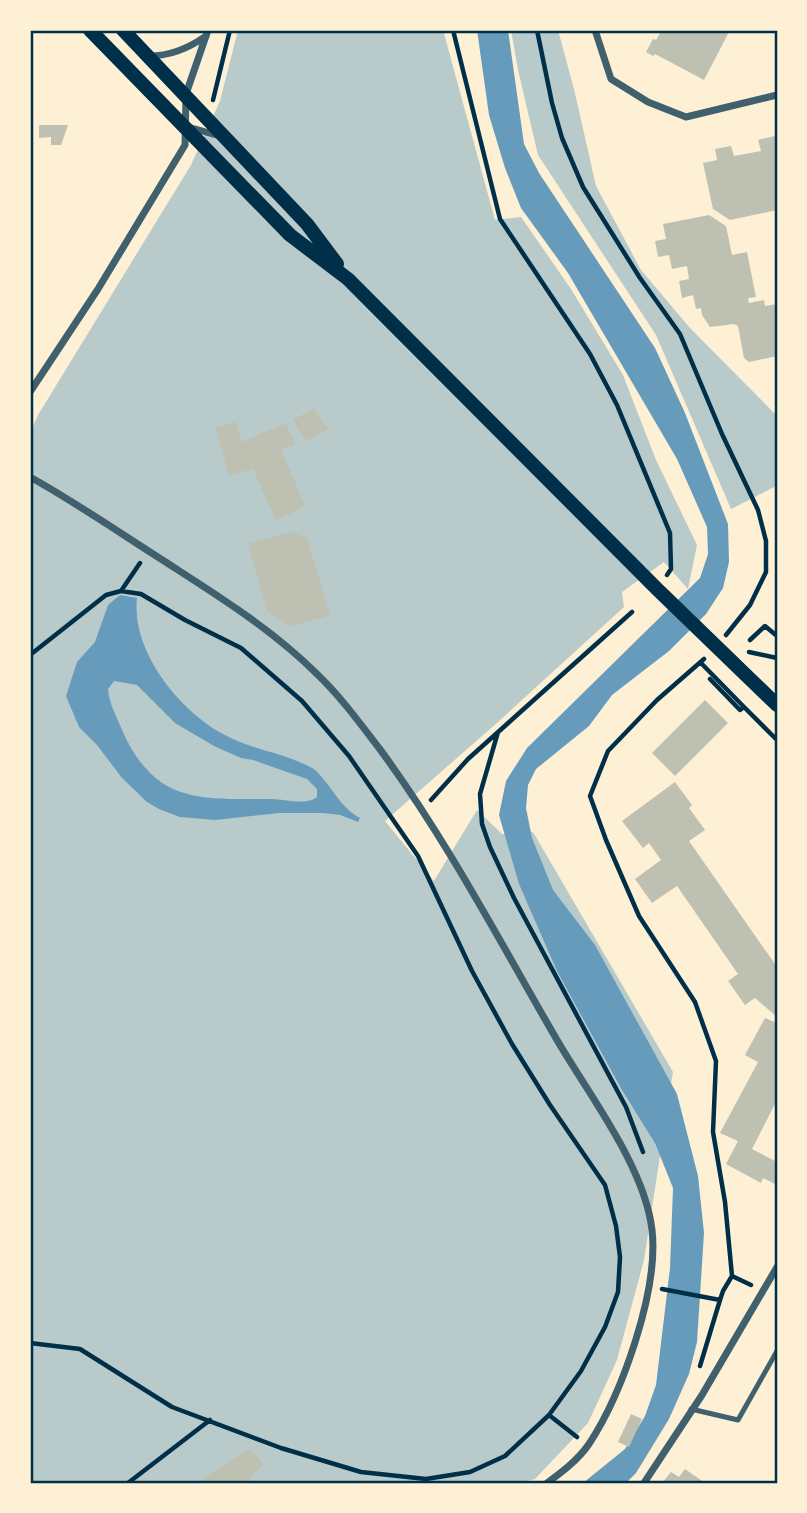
<svg xmlns="http://www.w3.org/2000/svg" width="807" height="1513" viewBox="0 0 807 1513" font-family="Literata,serif">
<style>
.green{fill:#b9caca}
.water{fill:#669bbc;fill-rule:evenodd}
.building{fill:#bec0b2}
.lines{fill:none;stroke-linecap:round;stroke-linejoin:round}
.path{stroke:#003049;stroke-width:4.5}
.service{stroke:#3f606c;stroke-width:5}
.minor{stroke:#3f606c;stroke-width:7}
.secondary{stroke:#003049;stroke-width:14}
.neatline{fill:none;stroke:#003049;stroke-width:2.5}
</style>
<rect width="100%" height="100%" fill="#fdf0d5"/>
<!-- green -->
<path class="green" d="M238 30H443L495 220 521 217 571 289 623 375 656 460 697 545 688 589 664 562 622 592 624 607 498 722 385 821 434 881 477 810 502 834 533 832 673 1072 644 1260 617 1360 588 1423 535 1479 518 1483H30V433L38 415 191 165 220 101Z
M511 30H558L574 89 596 186 641 270 690 328 777 416 776 486 731 509 656 335 538 155 518 70Z"/>
<!-- water -->
<path class="water" d="M477 30H508L524 144 539 173 655 348 685 413 728 524 729 562 723 588 706 614 669 651 612 695 589 726 536 769 528 785 526 808 532 838 553 890 595 945 677 1094 698 1176 704 1233 697 1342 689 1374 669 1419 636 1473 626 1483H583L625 1449 645 1416 656 1385 670 1268 673 1188 655 1143 622 1090 557 971 519 884 499 815 506 781 527 748 700 578 708 554 707 527 677 459 568 273 521 208 505 168 489 115Z
M120 595 137 598C131 651 179 710 223 734 251 750 286 753 314 769 331 784 339 807 360 818L358 822 340 815 323 813H279L215 820 180 817 159 809 147 802 122 778 97 745 79 727 66 696 77 662 95 642 108 605ZM114 681 137 685 175 723 214 746 241 758 253 760 307 779 317 789V797C306 806 285 799 270 799 199 799 155 804 122 730 117 717 109 704 108 689Z"/>
<!-- building -->
<path class="building" d="M662 30H730L704 80 655 54 653 56 646 52 653 39 656 40Z
M39 125H68L61 145H51V137L39 138Z
M775 136 777 147V210L730 220 713 209 703 163 717 160 715 149 731 146 734 156 761 151 758 140Z
M709 215 726 226 732 255 747 252 756 297 748 298 749 303 764 300 765 306 777 304V356L749 362 744 358 738 326 734 324 710 327 702 315 701 308 696 309 693 295 682 298 679 281 689 279 687 266 672 269 669 255 658 257 655 241 666 239 663 224Z
M314 408 328 429 306 441 293 420Z
M235 422 242 442 286 423 295 444 281 449 305 506 276 521 253 469 229 475 215 428Z
M291 532 307 538 330 615 289 627 267 611 248 544Z
M705 700 728 723 675 776 652 753Z
M675 782 692 805 689 808 705 830 689 841 777 967V1017L755 998 745 1005 728 981 738 974 677 886 652 903 635 879 661 860 649 843 643 848 622 821Z
M765 1018 777 1023V1100L752 1149 777 1162V1185L763 1178 761 1183 726 1164 738 1141 720 1133 758 1062 745 1055Z
M631 1414 642 1419 629 1447 618 1442Z
M250 1449 264 1464 249 1479 254 1483H195Z
M685 1469 705 1483H662L671 1472 679 1477Z"/>
<g class="lines">
<!-- path -->
<path class="path" d="M453 30 500 219 590 354 617 405 670 533 671 569 667 575
M537 30 552 103 562 138 583 187 640 278 680 334 722 434 758 510 766 541V572L750 605 726 635
M213 100 230 30
M121 591 140 563
M750 640 765 626 777 636
M749 652 777 658
M30 655 106 595 121 591 141 594 185 620 241 648 302 701 349 756 418 856 472 971 512 1044 550 1105 605 1185 616 1226 620 1257 618 1292 605 1327 581 1371 549 1415 505 1456 470 1472 426 1479 361 1472 281 1448 172 1407 80 1349 30 1343
M704 659 657 700 608 751 590 796 606 840 639 916 695 1002 716 1061 713 1132 725 1202 732 1276 751 1285
M701 663 744 707
M710 679 740 710 744 707 777 740
M498 732 480 794 482 824 490 847 514 898 626 1107 643 1152
M431 800 468 759 632 612
M662 1289 720 1300 700 1366
M720 1300 723 1291 732 1276
M549 1415 577 1437
M128 1483 210 1420"/>
<!-- service -->
<path class="service" d="M691 1409 738 1420 777 1351"/>
<!-- minor -->
<path class="minor" d="M595 30 611 79 648 102 686 117 777 95
M149 56C170 56 189 48 206 36
M188 127 220 136
M30 392 98 289 185 145 186 94 208 30
M30 477C75 502 117 531 161 559 215 594 271 628 317 674 340 696 359 722 379 748 447 840 500 942 557 1040 589 1095 645 1167 652 1230 659 1290 622 1394 589 1444 578 1460 562 1472 547 1483
M644 1483 702 1395 777 1267"/>
<!-- secondary -->
<path class="secondary" d="M90 30 290 235 348 279 657 589 777 705
M123 30 307 224 337 264"/>
</g>
<!-- border -->
<rect width="807" height="1513" fill="none" stroke="#fdf0d5" stroke-width="63"/>
<rect x="32" y="32" width="744" height="1450" class="neatline"/>
</svg>
